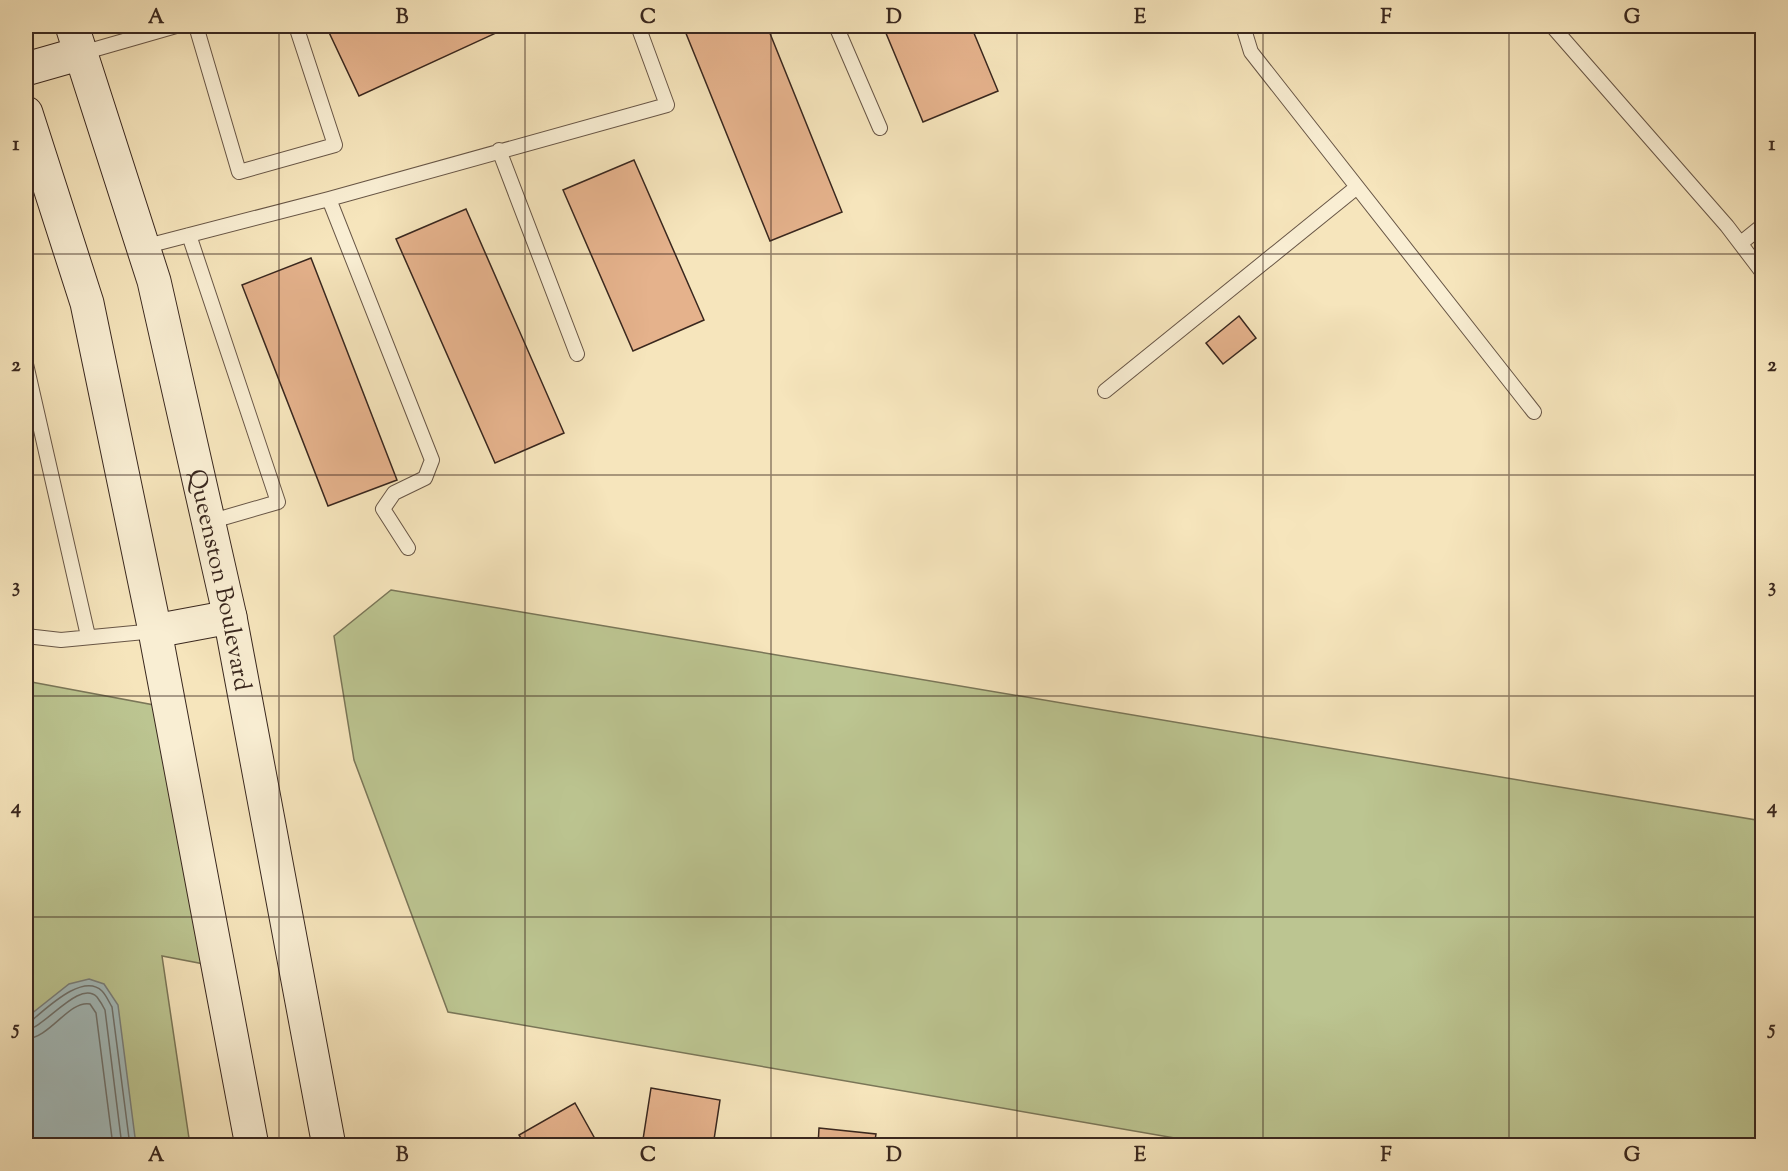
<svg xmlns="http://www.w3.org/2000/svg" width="1788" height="1171" viewBox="0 0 1788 1171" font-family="'Sorts Mill Goudy',serif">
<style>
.green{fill:#bcc591;stroke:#7a7658;stroke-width:1.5}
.water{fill:#a3bcbd;stroke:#79807d;stroke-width:1.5}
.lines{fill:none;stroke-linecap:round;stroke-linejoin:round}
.shore{stroke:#6e726e;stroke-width:1.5}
.building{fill:#e5b28c;stroke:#39271e;stroke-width:1.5}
.lane-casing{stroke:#685646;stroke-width:16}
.secondary-casing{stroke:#39271e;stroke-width:35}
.lane{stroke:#f9eed3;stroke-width:14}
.secondary{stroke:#f9eed3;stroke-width:33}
.grid{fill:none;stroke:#39271e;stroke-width:1.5;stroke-opacity:0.55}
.labels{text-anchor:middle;stroke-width:4.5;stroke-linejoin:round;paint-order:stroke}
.street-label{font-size:24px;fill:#39271e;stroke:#f9eed3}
.neatline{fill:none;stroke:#39271e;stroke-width:2}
.grid-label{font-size:20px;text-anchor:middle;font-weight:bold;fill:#39271e}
</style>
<rect width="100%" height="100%" fill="#f6e5bc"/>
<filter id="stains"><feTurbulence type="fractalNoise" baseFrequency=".00333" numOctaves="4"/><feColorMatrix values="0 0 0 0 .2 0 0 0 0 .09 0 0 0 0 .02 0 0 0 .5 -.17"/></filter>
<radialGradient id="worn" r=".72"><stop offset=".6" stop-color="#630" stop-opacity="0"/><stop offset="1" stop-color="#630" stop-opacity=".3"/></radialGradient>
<!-- green -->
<path class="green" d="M391 590 1762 821V1145H1215L448 1012 354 760 334 636Z
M26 681 154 705 204 964 162 956 190 1145H26Z"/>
<!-- water -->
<path class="water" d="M89 979 104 984 118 1005 136 1145H26V1018L69 984Z"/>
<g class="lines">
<!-- shore -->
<path class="shore" d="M26 1022 31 1021C46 1009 83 972 102 991 106 995 109 1002 112 1007L130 1146
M26 1030C45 1028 79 979 97 997 100 1001 103 1006 105 1010L122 1146
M26 1039C50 1038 69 1000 90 1004L96 1013 113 1146"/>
</g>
<!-- building -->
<path class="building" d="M280 26H298L283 32Z
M326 26H511L359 96Z
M683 26H767L842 212 770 241Z
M883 26H971L998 91 923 122Z
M634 160 704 320 633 351 563 190Z
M466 209 564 433 495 463 396 239Z
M311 258 397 480 328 506 242 285Z
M1239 316 1256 338 1223 364 1206 343Z
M651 1088 720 1100 713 1146H642Z
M575 1103 599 1146H526L519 1135Z
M819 1128 876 1134 874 1146H818Z
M736 1139 769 1146H735Z"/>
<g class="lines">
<!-- lane casing -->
<g class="lane-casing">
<path id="lane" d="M196 26 239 172 335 145 296 26
M836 26 880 128
M1243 26 1251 52 1534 412
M1552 26 1727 226 1762 272
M82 53 176 26
M499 150 577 354
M329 199 432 460 425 478 394 493 383 509 408 548
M189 235 278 502 209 522
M1741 243 1762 226
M143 247 329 199 667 105 638 26
M26 364 88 636
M1105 391 1357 187
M26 636 61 640 155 631"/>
</g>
<!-- secondary casing -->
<g class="secondary-casing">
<g id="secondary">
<path id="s1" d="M72 26 154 281 230 617 329 1146"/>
<path d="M26 69 82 53"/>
<path d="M26 113 87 303 155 631 252 1146"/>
<path d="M155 631 230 617"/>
</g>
</g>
<!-- lane -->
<use href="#lane" class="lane"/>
<!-- secondary -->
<use href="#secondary" class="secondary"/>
</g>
<!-- grid -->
<path class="grid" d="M279 26V1146M525 26V1146M771 26V1146M1017 26V1146M1263 26V1146M1509 26V1146M26 254H1762M26 475H1762M26 696H1762M26 917H1762"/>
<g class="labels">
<!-- street labels -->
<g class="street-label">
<text dy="8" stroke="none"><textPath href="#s1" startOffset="574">Queenston Boulevard</textPath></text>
</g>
</g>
<!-- margin -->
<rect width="1788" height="1171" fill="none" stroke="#f6e5bc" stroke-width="66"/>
<rect x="33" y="33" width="1722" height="1105" class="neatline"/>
<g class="grid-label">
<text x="156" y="23">A</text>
<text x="402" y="23">B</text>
<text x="648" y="23">C</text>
<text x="894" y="23">D</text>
<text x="1140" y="23">E</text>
<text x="1386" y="23">F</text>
<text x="1632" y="23">G</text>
<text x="16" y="150">1</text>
<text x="1772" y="150">1</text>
<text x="16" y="371">2</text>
<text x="1772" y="371">2</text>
<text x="16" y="592">3</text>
<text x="1772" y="592">3</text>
<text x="16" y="813">4</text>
<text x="1772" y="813">4</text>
<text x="16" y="1034">5</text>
<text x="1772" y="1034">5</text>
<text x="156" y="1161">A</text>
<text x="402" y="1161">B</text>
<text x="648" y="1161">C</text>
<text x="894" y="1161">D</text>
<text x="1140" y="1161">E</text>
<text x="1386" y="1161">F</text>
<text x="1632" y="1161">G</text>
</g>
<rect width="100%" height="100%" filter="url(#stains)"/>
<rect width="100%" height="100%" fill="url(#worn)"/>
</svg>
